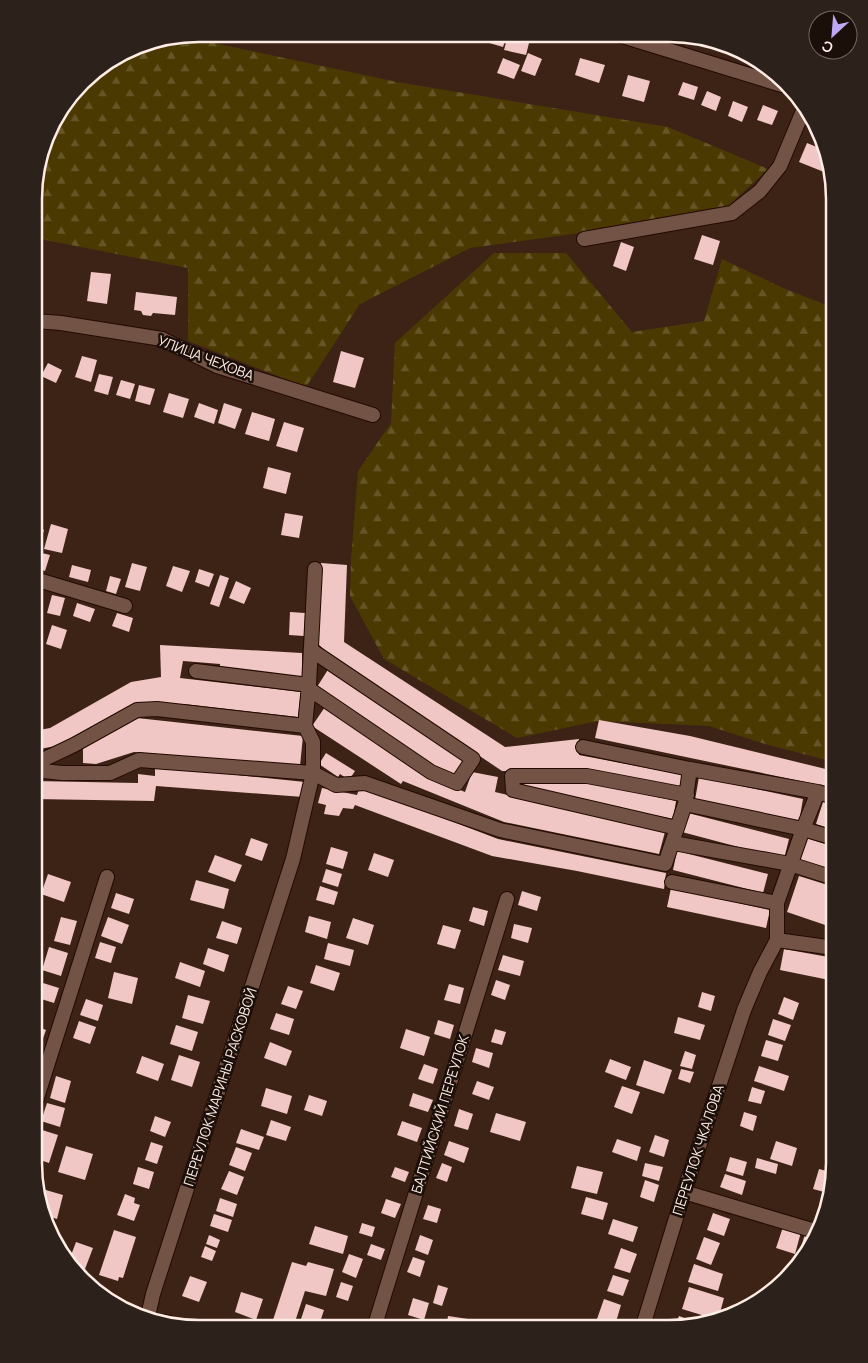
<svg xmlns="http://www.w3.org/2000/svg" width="868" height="1363" viewBox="0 0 868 1363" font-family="Manrope,sans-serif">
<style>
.forest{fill:url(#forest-firs)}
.building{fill:#f0c7c4}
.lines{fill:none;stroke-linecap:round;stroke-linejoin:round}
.minor-casing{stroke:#230a02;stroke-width:16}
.major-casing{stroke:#230a02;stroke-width:18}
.minor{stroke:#725345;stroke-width:14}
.major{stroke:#b67a3b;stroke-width:15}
.labels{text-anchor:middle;stroke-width:5;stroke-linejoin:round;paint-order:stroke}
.street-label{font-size:14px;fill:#ffece4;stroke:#1b0f0a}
.rim{fill:none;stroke:#ffece4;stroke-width:2.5}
</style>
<defs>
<pattern id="forest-firs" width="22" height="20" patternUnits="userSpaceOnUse" patternTransform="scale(1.25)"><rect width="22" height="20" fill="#4b3902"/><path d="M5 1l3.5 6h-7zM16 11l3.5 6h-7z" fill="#665627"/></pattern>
</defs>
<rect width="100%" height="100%" fill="#3d2216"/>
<!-- forest -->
<path class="forest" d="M189 36 195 39 397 82 668 127 768 169 726 208 580 233 470 248 360 304 306 387 188 341V268L35 238V178L51 126 90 75 136 46Z
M494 253H566L632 332 704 321 722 259 783 288 834 308V762L765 744 709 726 598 721 517 738 384 659 350 596 351 560 358 471 391 423 395 343Z"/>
<!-- building -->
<path class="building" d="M468 35H483L482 41 467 38Z
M488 35H507L503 47 486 42Z
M508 35H531L526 55 504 50Z
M528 53 542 59 535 76 521 71Z
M503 58 520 65 514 79 497 73Z
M580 58 605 65 599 83 575 75Z
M628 75 650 81 644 102 622 96Z
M683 82 698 87 694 100 678 95Z
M707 91 721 97 716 111 701 105Z
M733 101 748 107 742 122 728 116Z
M763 105 778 111 772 125 757 120Z
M807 143 824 150 829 174 799 162Z
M702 235 720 241 713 265 694 259Z
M621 242 634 247 626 271 613 266Z
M91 272 111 274 107 304 87 301Z
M136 292 177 297 175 315 153 313 151 316 143 315 141 311 134 310Z
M341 351 364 358 355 388 333 382Z
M82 356 97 360 91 382 75 377Z
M48 363 62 370 56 383 41 376Z
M99 374 113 377 108 395 94 391Z
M121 380 135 384 130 399 116 395Z
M139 385 155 389 150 405 135 401Z
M169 393 189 399 183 418 163 412Z
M199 403 218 410 214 424 194 417Z
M224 403 242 409 235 429 218 423Z
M252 412 275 419 269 441 245 434Z
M284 422 304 428 297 452 276 446Z
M268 467 291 473 286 494 263 488Z
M285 513 303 516 299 538 281 535Z
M51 524 68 529 62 553 44 549Z
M35 527 44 530 39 547 35 546Z
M42 553 50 555 45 571 37 568Z
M132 563 147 567 140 591 125 587Z
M321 563 347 565 344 642 505 747 579 739V755L684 775 681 788 587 770 502 771 331 656 318 644Z
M72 565 91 570 88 582 69 577Z
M173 566 190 571 182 592 166 586Z
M199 569 214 574 209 587 195 582Z
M220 575 229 578 219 607 210 604Z
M110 576 121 579 116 594 106 591Z
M236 581 251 588 244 604 229 598Z
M52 595 65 598 60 616 47 613Z
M77 603 95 609 90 622 73 616Z
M290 612 305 613 304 636 289 635Z
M117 613 133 618 129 632 112 626Z
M52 625 67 630 61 649 46 644Z
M160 645 302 653V679L220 670V664L183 661 180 678 301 692 298 717 184 704 135 703 56 746 34 750V731L50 728 131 682 161 677Z
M329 668 465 759 453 778 317 687Z
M325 707 411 764 419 773 465 792 472 772 498 777 495 792 665 832 659 854 504 822 403 781 401 784 312 726Z
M137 718 303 736 300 766 134 752 96 764 83 763V748Z
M599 720 690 736 834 771V788L595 738Z
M326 753 355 771 349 780 340 774 338 777 319 764Z
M155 767 180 769 305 782 303 797 156 786 154 801 34 799V781L138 783V774L155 776Z
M699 777 803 799 799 822 695 800Z
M525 780 586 782 676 801 673 819 523 788Z
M360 786 498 839 666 873 664 889 577 871 492 856 355 805 353 809 343 808 339 816 324 814 326 805 318 803 322 788 357 795Z
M823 802 834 805V830L816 824Z
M688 813 789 839 784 859 682 832Z
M251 838 268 844 262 861 245 855Z
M807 838 834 847V870L800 860Z
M331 847 348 852 343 869 326 864Z
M677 851 768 874 763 893 673 870Z
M374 853 394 860 388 877 368 870Z
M215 855 242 865 235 882 208 872Z
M326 869 342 874 338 887 322 882Z
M48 874 71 882 64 902 41 894Z
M799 876 834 887V928L787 912Z
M196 880 229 889 224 909 190 900Z
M320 886 338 892 334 905 316 900Z
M671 888 770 910 766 928 667 907Z
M522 891 541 897 537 911 518 905Z
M116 893 134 899 129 914 111 908Z
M473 907 488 911 484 926 469 921Z
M309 916 331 922 327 939 305 932Z
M61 917 77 921 70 945 54 941Z
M108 917 129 925 122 944 101 936Z
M353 918 374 925 368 945 346 938Z
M222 921 242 928 237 944 216 938Z
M514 924 532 928 528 943 511 938Z
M443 925 461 930 455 949 437 944Z
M100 942 116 947 111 963 95 958Z
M328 943 354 950 350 966 324 959Z
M49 947 68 953 61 976 42 970Z
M208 948 229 955 224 972 203 964Z
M784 949 834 958V981L780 970Z
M503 955 524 961 520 976 498 970Z
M180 962 205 971 200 987 175 978Z
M316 965 340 973 334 991 310 983Z
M114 972 138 978 132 1004 108 998Z
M496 980 510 985 505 1000 491 995Z
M43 983 59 988 54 1003 38 998Z
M449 984 464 988 460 1004 444 1000Z
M288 986 303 991 296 1009 281 1004Z
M702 992 715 996 711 1011 698 1007Z
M188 995 210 1001 203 1024 182 1018Z
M784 997 799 1003 793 1020 778 1014Z
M86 999 103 1005 98 1021 80 1015Z
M276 1013 294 1019 289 1035 270 1029Z
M678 1017 705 1025 700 1040 674 1033Z
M773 1019 791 1025 785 1041 768 1035Z
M438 1020 454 1025 450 1039 434 1034Z
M79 1021 96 1027 90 1044 73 1038Z
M34 1025 46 1030 41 1044 34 1041Z
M176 1025 198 1032 192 1051 170 1044Z
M406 1029 430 1037 424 1056 400 1048Z
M495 1029 506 1032 502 1045 491 1042Z
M766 1040 783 1045 778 1061 761 1056Z
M270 1042 292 1051 286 1066 264 1058Z
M476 1048 493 1053 489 1068 472 1062Z
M685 1051 696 1055 692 1069 680 1066Z
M179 1055 200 1062 192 1087 171 1080Z
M142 1056 164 1064 158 1081 136 1073Z
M34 1057 38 1058 34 1068Z
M610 1059 631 1067 626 1080 605 1072Z
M644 1060 672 1070 664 1094 636 1085Z
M424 1064 438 1069 433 1084 418 1079Z
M759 1066 789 1076 784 1091 754 1081Z
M681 1069 694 1072 690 1083 678 1079Z
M56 1076 71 1081 65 1103 50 1098Z
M477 1081 494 1087 489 1100 472 1094Z
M622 1086 640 1092 632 1114 614 1107Z
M752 1087 765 1091 761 1104 748 1101Z
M266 1088 292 1096 287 1114 261 1106Z
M413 1093 433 1100 428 1112 409 1106Z
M309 1095 327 1101 322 1116 304 1110Z
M47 1103 65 1108 60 1127 41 1121Z
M459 1109 473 1114 468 1130 454 1126Z
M744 1112 757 1116 753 1131 740 1126Z
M496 1113 526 1122 520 1141 490 1132Z
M155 1116 171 1122 165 1137 150 1131Z
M271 1120 291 1127 286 1141 266 1135Z
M402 1121 422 1128 417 1142 397 1135Z
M39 1129 58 1135 49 1163 34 1158V1145Z
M241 1129 264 1137 259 1150 236 1143Z
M655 1135 669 1140 664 1157 649 1152Z
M617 1139 641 1147 637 1161 612 1152Z
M449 1141 469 1148 464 1163 444 1155Z
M776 1141 797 1148 792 1166 770 1159Z
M151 1142 163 1146 157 1164 145 1160Z
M66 1146 93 1154 85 1180 58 1172Z
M236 1147 252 1153 245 1171 229 1165Z
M730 1157 747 1162 743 1176 726 1171Z
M757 1158 778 1164 776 1174 755 1168Z
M442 1163 452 1167 447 1182 436 1178Z
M645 1163 663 1167 659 1181 642 1176Z
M577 1166 603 1172 597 1194 571 1188Z
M138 1167 154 1172 149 1189 133 1184Z
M395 1167 409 1172 405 1182 391 1177Z
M819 1169 834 1173 828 1193 813 1189Z
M229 1171 244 1177 237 1195 221 1189Z
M725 1174 746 1181 742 1195 720 1187Z
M645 1180 659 1185 654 1202 640 1197Z
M39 1188 63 1195 57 1219 44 1215Z
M125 1194 135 1198 134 1203 140 1205 134 1221 117 1215Z
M586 1197 608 1203 603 1220 581 1214Z
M220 1198 237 1204 233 1217 216 1211Z
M386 1199 401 1204 395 1218 381 1213Z
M428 1205 441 1209 437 1223 423 1219Z
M713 1213 730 1219 724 1236 707 1230Z
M214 1214 232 1220 228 1232 210 1226Z
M613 1219 638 1227 633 1242 608 1234Z
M362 1223 375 1227 372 1237 359 1233Z
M315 1226 348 1236 343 1254 309 1244Z
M783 1227 801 1232 795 1254 776 1248Z
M114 1230 136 1237 123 1278 119 1277 118 1281 99 1275Z
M805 1234 813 1237 806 1256 799 1254Z
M209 1235 220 1240 217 1248 206 1244Z
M420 1235 433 1240 428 1255 415 1250Z
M704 1237 720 1243 711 1265 696 1259Z
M76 1242 93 1248 85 1269 75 1265 70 1258Z
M371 1244 385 1249 381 1260 367 1255Z
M205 1246 216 1251 212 1261 201 1257Z
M621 1248 637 1254 630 1273 614 1268Z
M349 1254 363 1259 356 1278 342 1272Z
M413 1257 425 1261 420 1277 407 1272Z
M292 1262 306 1266 308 1262 334 1269 326 1296 305 1291 293 1328H289L272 1323Z
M694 1264 723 1274 718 1291 688 1282Z
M613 1275 629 1280 623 1296 607 1291Z
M190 1276 207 1282 199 1302 182 1296Z
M341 1282 353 1286 348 1301 336 1297Z
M438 1285 448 1288 442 1306 433 1303Z
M689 1287 724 1298 718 1320 682 1309Z
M241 1292 263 1299 256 1320 235 1312Z
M413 1298 429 1303 424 1320 408 1315Z
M604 1299 621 1305 615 1325 597 1319Z
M306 1304 324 1310 318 1328H298Z
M448 1316 468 1319 466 1329H446Z
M679 1316 699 1323 674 1328Z
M334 1320 362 1328H332Z
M397 1320 415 1325 414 1329 394 1328Z
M598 1325 609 1329H597Z"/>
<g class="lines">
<!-- minor casing -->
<g class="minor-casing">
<path id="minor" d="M619 35 782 85
M584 239 732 213 760 191 780 166 803 111
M35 321 61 323 162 339 217 366 373 415
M35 579 125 606
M196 671 309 685
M309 689 431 772 457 783 473 759 311 650
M34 764 74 745 137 710 157 709 305 726
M690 769 818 792
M34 770 62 773H110L139 760 313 773 336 785 365 783 500 830 665 864 685 804 690 769 583 747
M685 804 803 829 834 838
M677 828 513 790 512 776H587L687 795
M673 843 790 864 834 878
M672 882 777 903
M777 940 834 948
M34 1107 107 877
M684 1192 815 1231
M148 1316 153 1294 293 859 313 773V742L305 726 309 685 315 569
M374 1328 507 899
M642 1329 684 1192 744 1010 760 972 777 940V903L803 829 818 792 834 797"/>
</g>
<!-- major casing -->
<g class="major-casing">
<path id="major" d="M166 1323 182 1328"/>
</g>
<!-- minor -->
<use href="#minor" class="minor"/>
<!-- major -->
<use href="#major" class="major"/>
</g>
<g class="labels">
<!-- street labels -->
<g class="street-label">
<text transform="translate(206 358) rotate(21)" y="5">УЛИЦА ЧЕХОВА</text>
<text transform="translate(220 1087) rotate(-72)" y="5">ПЕРЕУЛОК МАРИНЫ РАСКОВОЙ</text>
<text transform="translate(440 1114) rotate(-73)" y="5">БАЛТИЙСКИЙ ПЕРЕУЛОК</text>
<text transform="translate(698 1150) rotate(-72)" y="5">ПЕРЕУЛОК ЧКАЛОВА</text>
</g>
</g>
<!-- crop -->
<path d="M0 0H868V1363H0ZM199 42H669A157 157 0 0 1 826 199V1163A157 157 0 0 1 669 1320H199A157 157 0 0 1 42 1163V199A157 157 0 0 1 199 42Z" fill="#2d211b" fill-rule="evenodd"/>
<path class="rim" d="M199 42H669A157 157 0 0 1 826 199V1163A157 157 0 0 1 669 1320H199A157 157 0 0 1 42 1163V199A157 157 0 0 1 199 42Z"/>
<!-- north arrow -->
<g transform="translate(833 35) rotate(206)"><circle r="24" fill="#1b0f0a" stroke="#766761"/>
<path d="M0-4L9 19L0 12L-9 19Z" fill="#bda9f5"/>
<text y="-8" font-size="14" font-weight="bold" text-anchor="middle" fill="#ffece4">С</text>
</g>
</svg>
